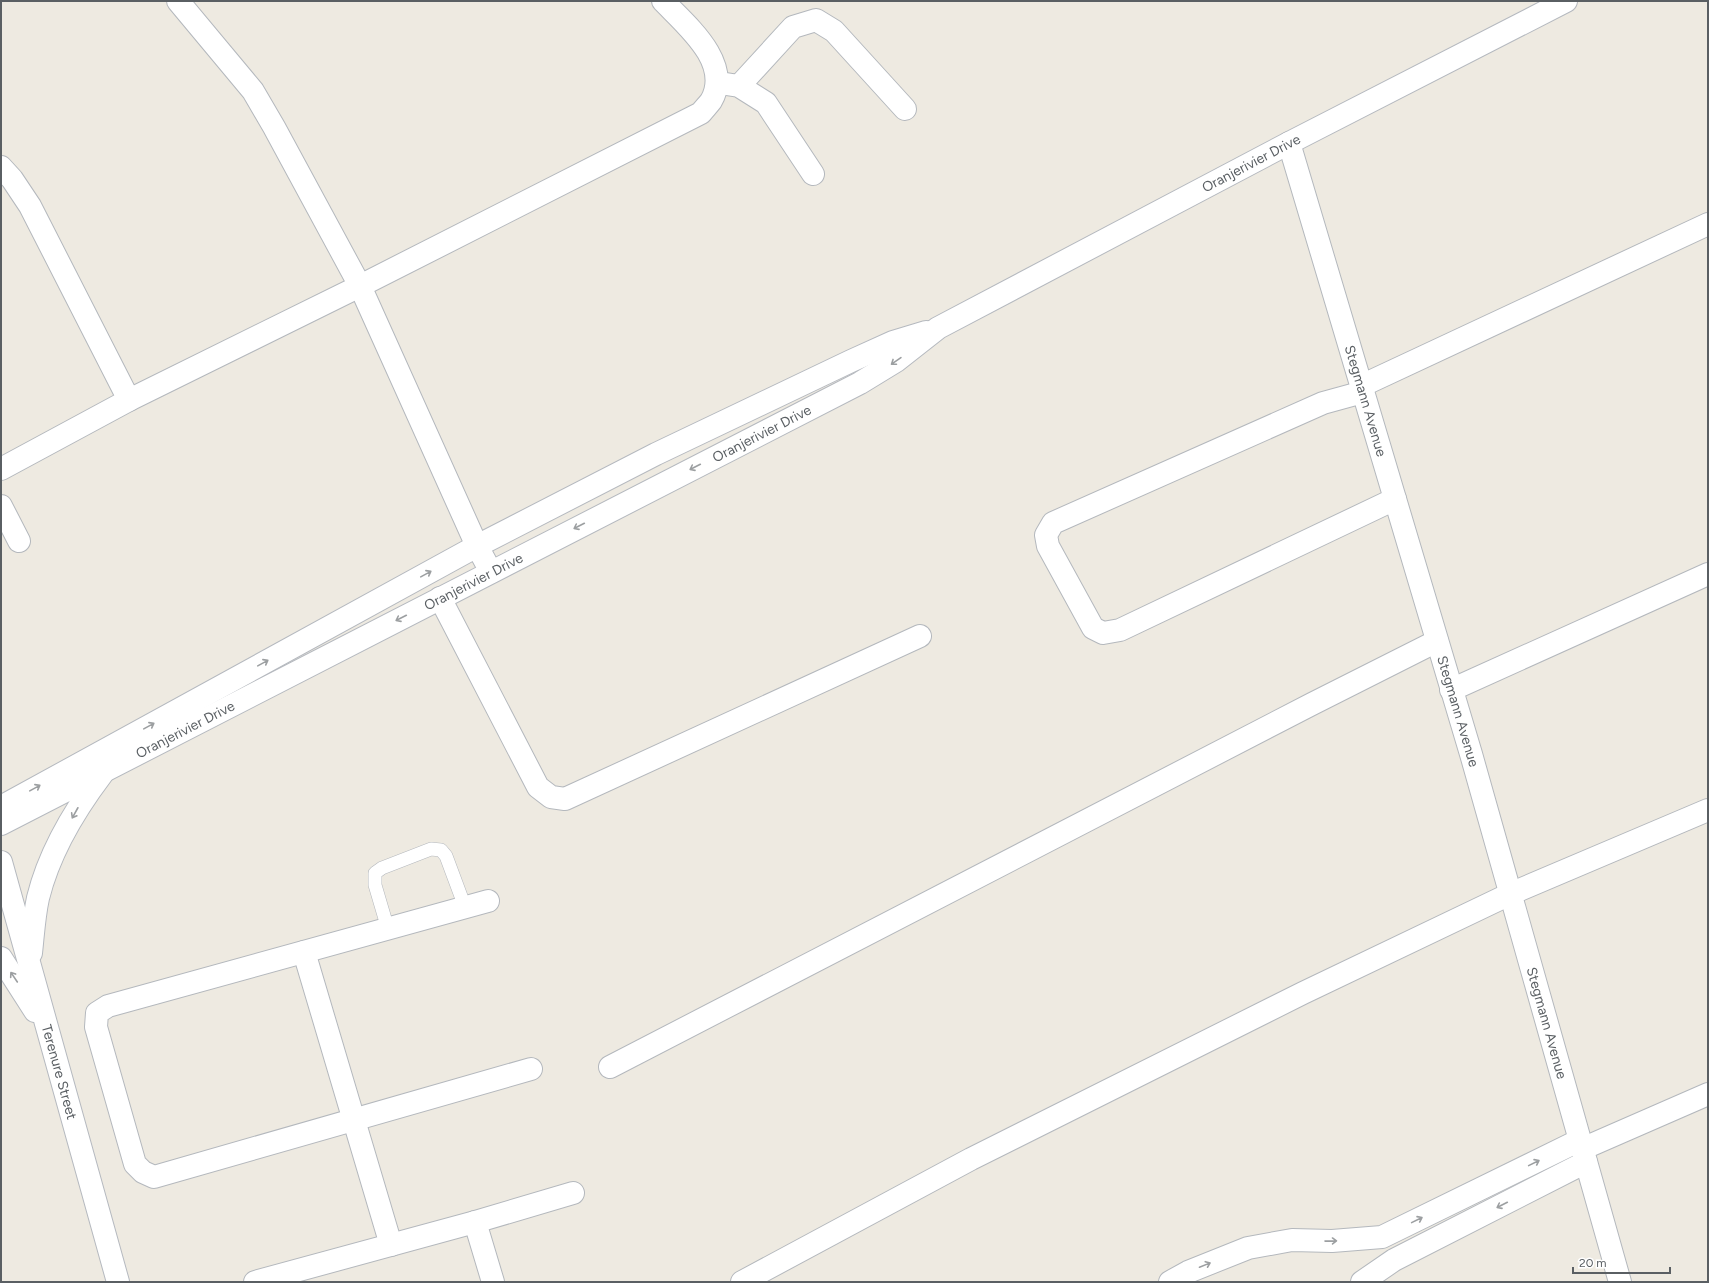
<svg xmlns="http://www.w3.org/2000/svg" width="1709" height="1283" viewBox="0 0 1709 1283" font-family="Figtree,sans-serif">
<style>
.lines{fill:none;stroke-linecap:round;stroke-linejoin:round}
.lane-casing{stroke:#b4b8bd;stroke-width:14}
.street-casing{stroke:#b4b8bd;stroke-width:24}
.secondary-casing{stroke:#b5b9bf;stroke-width:24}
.lane{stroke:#fff;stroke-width:13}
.street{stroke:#fff;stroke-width:22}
.secondary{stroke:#fff;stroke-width:22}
.oneway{stroke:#9c9fa1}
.labels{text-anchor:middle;stroke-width:3.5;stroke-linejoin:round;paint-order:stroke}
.street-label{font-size:14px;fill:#5a5f63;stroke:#fff}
</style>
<rect width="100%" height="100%" fill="#eeeae1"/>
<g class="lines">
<!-- lane casing -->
<g class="lane-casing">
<path id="lane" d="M388 929 375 885V873L382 868 431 849 441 850 446 856 465 907"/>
</g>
<!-- street casing -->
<g class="street-casing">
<g id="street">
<path d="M178 1 253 91 274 127 360 286 477 546 491 572"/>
<path d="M726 84 739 86 766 103 813 174"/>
<path d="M739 86 793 27 816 20 834 31 905 109"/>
<path id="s1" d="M1289 143 1471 754 1620 1282"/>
<path d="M1 167 12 179 30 206 129 400"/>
<path d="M1361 386 1708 224"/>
<path d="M1363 392 1323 403 1053 523 1046 535 1048 546 1093 628 1103 633 1120 630 1395 499"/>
<path d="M1 469 129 400 360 286 701 113C704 109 708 105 711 101 733 63 686 25 663 1"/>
<path d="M1 506 19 541"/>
<path d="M440 598 538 787 551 797 565 799 920 636"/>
<path d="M1451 690 1708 574"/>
<path d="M488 901 108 1006 97 1013 96 1027 135 1164 143 1172 154 1177 531 1069"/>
<path d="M304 952 391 1245"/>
<path d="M610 1067 1312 704 1437 641"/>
<path d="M1582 1149 1708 1094"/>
<path d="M475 1222 493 1282"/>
<path d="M255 1282 475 1222 573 1193"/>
<path d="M742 1282 971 1159 1303 993 1510 894 1708 810"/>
<path d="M1170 1282 1188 1272 1248 1248 1292 1240 1332 1241 1382 1237 1580 1140"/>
<path d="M1362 1282 1394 1260 1586 1162"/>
</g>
</g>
<!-- secondary casing -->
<g class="secondary-casing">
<g id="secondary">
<path d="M1 807 477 546 656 454 851 361 893 342 926 332"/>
<path id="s2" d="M1 824 860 383 896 361 938 328 1289 143 1566 1"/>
<path id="s3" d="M1 862 118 1282"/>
<path d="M31 953C33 935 34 916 38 898 49 853 74 811 102 774"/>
<path d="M1 958 35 1011"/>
</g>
</g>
<!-- lane -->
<use href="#lane" class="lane"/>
<!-- street -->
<use href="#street" class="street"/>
<!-- secondary -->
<use href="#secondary" class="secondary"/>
</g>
<!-- one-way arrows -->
<defs><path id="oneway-shaft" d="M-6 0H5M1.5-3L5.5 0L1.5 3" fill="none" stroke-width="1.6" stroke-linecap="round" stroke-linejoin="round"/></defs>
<g class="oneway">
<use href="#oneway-shaft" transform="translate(896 361) rotate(145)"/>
<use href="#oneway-shaft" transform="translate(695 467) rotate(153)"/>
<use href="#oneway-shaft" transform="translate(579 526) rotate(153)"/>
<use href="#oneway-shaft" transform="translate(426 574) rotate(-29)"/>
<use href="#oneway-shaft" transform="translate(401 618) rotate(153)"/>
<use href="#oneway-shaft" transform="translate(263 663) rotate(-29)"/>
<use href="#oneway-shaft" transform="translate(149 726) rotate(-29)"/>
<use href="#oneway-shaft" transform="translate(35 788) rotate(-29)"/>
<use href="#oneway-shaft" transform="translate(75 813) rotate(119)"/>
<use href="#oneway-shaft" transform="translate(14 977) rotate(-124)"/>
<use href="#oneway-shaft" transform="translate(1534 1163) rotate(-26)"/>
<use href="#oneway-shaft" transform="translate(1502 1205) rotate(153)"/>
<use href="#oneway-shaft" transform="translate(1417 1220) rotate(-26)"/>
<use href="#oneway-shaft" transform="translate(1331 1241) rotate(-1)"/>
<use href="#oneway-shaft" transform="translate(1205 1265) rotate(-22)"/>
</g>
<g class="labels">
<!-- street labels -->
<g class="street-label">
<text dy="5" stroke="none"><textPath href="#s2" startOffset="1415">Oranjerivier Drive</textPath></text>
<text dy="5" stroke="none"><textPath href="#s1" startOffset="269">Stegmann Avenue</textPath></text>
<text dy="5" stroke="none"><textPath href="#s2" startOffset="855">Oranjerivier Drive</textPath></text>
<text dy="5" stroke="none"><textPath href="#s2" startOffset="531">Oranjerivier Drive</textPath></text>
<text dy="5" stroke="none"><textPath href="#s1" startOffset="593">Stegmann Avenue</textPath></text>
<text dy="5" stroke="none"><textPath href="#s2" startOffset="207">Oranjerivier Drive</textPath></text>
<text dy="5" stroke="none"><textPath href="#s1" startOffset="917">Stegmann Avenue</textPath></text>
<text dy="5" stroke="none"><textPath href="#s3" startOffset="218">Terenure Street</textPath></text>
</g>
</g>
<!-- border -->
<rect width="1709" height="1283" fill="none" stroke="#5a5f63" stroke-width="4"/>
<!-- scale -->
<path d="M1573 1267v6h97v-6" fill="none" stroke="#5a5f63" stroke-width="2"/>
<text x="1579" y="1267" font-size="12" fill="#5a5f63" stroke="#ffffff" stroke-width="3" paint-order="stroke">20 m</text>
</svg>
